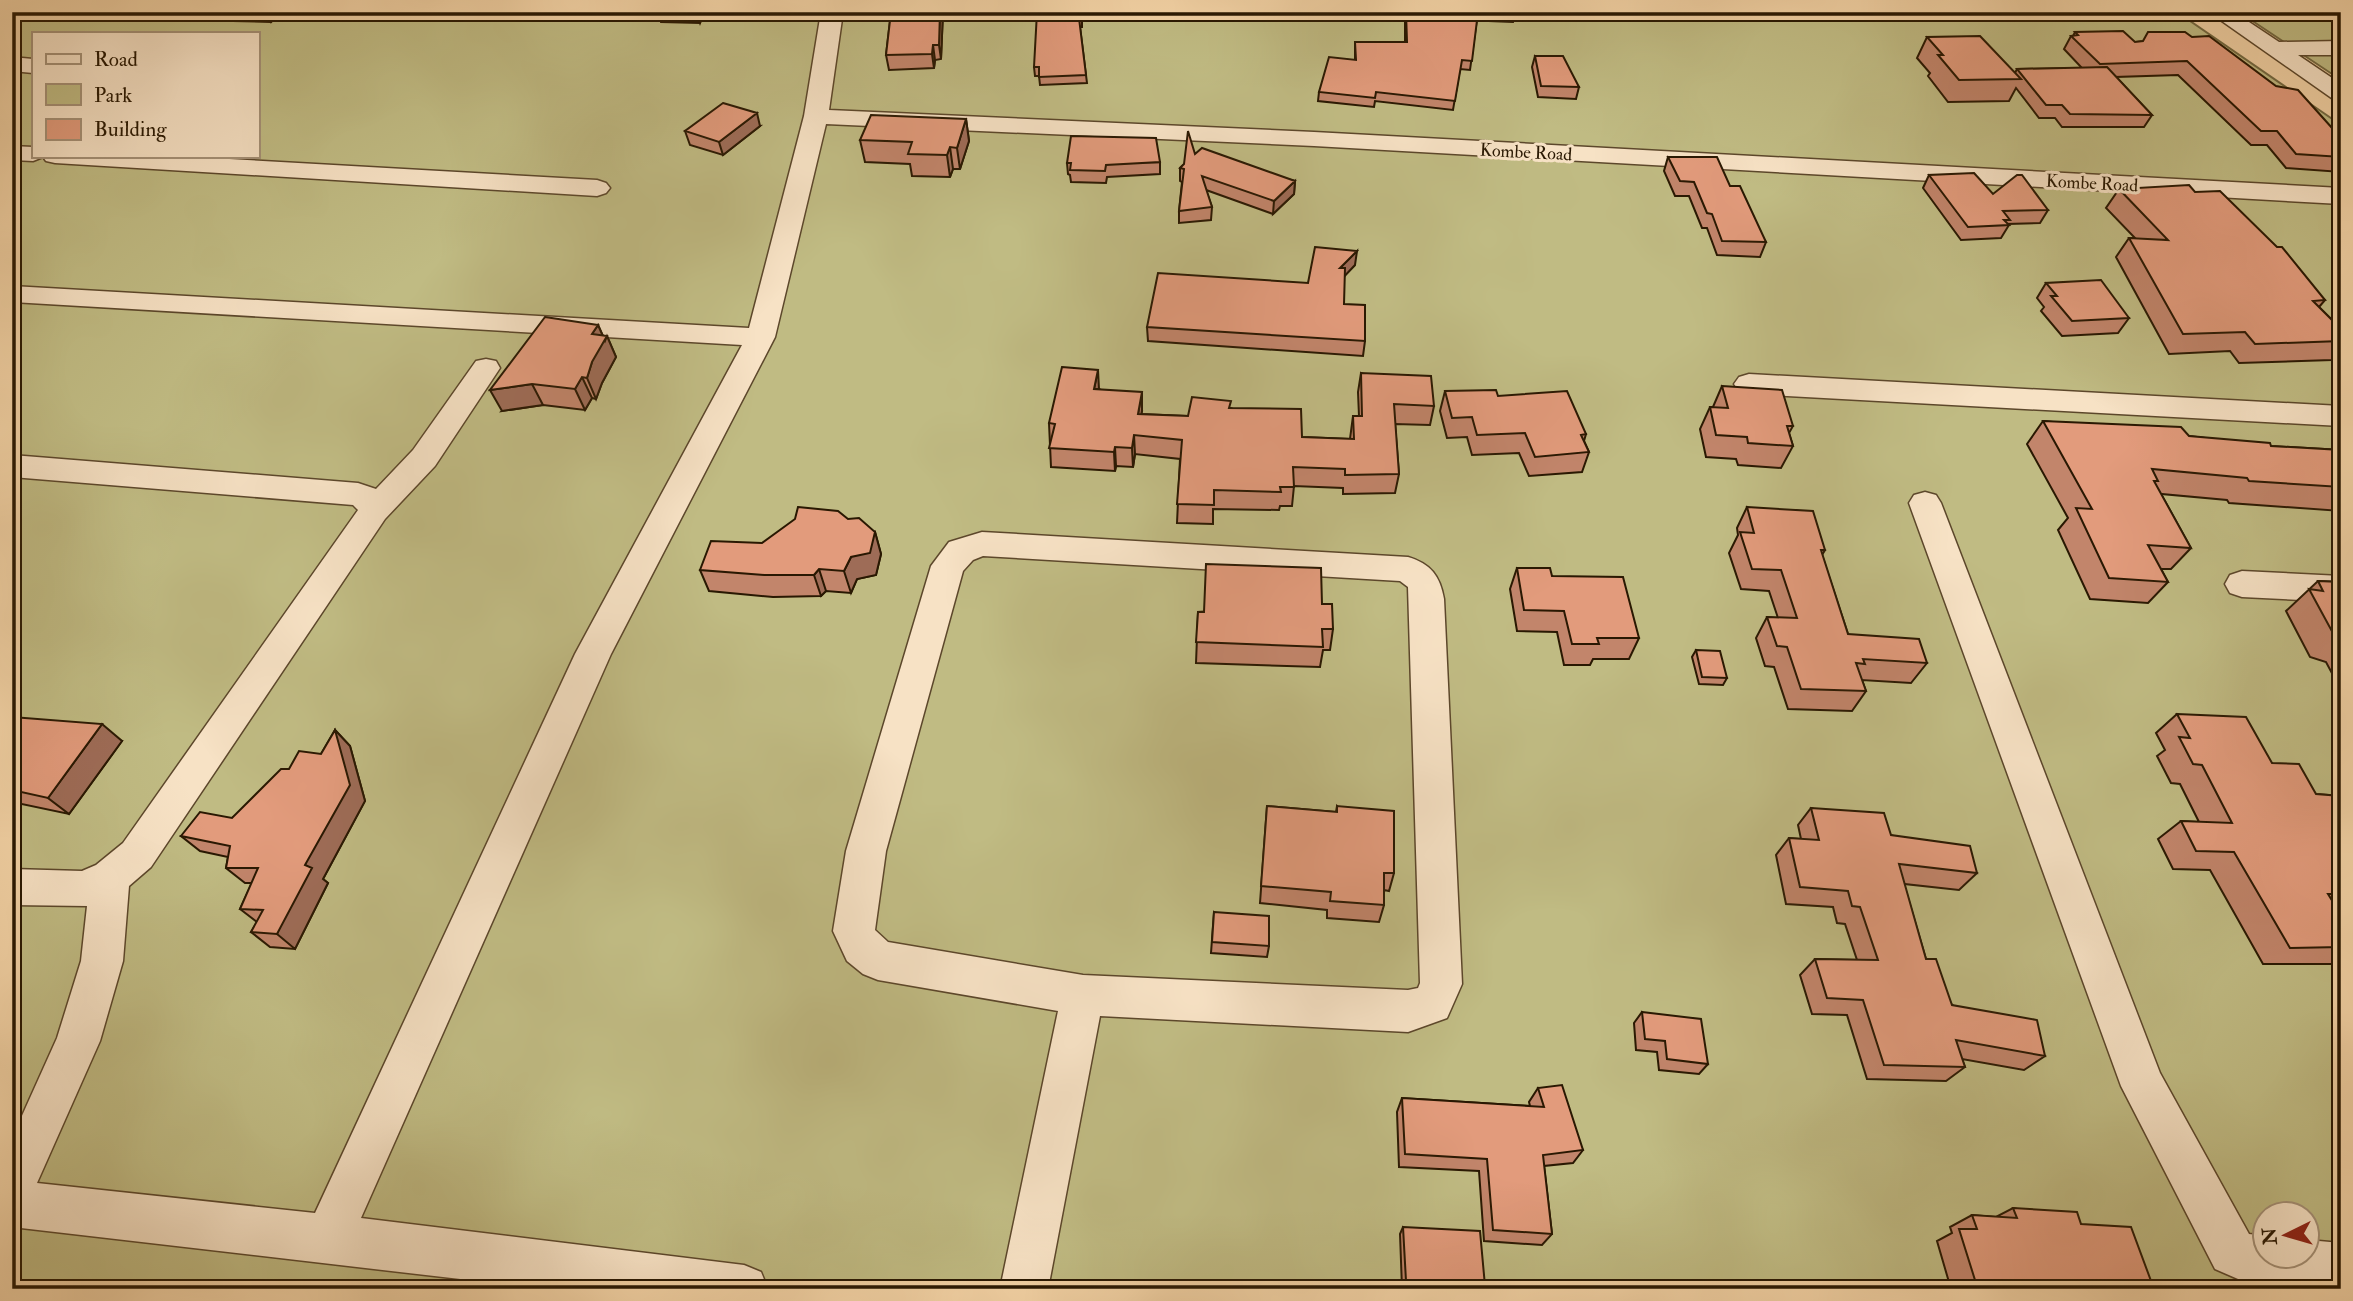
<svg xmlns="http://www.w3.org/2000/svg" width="2353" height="1301" viewBox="0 0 2353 1301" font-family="'IM FELL Double Pica',serif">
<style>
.green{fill:#c0bb83;stroke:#746a42;stroke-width:2;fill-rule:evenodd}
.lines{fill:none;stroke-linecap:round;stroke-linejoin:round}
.street-casing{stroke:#5c472b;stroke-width:3}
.street{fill:#f7e2c5;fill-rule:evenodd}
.wall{fill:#c2856b;stroke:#291802;stroke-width:2}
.shaded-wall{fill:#9e6c57;stroke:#291802;stroke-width:2}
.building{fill:#e29b7c;stroke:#291802;stroke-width:2}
.labels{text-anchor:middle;stroke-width:6;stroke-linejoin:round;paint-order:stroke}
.far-street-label{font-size:18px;fill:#291802;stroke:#f7e2c5}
</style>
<rect width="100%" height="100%" fill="#f3d3a6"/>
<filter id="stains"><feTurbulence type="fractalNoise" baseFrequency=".00286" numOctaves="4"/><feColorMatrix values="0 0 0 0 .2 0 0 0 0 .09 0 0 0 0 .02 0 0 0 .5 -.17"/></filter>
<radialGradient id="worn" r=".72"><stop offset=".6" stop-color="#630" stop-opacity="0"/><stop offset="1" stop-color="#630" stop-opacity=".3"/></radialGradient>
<!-- green -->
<path class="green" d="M12 12H2177L2341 125V1289H12ZM33 33H257V156H33ZM2266 1214H2308V1256H2266Z
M2239 12H2341V80Z"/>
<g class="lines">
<!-- street casing -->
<g class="street-casing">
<path id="street" d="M821 12H843L829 110 1314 132 2341 188V204L1314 146 826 124 775 337 611 654 361 1218 744 1265 761 1272 768 1289H546L12 1227V1138L57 1038 81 961 87 906 12 905V869L82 871 96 865 123 843 358 510 353 505 12 477V455L358 483 376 489 413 450 476 361 486 359 496 361 500 368 435 466 385 519 151 867 129 886 123 961 100 1041 37 1183 315 1213 575 654 742 345 12 302V286L749 328 804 116Z
M2209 12H2234L2279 42 2341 41V55H2298L2341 84V101L2333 99Z
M12 57 33 59V73L12 71Z
M12 146 33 147V156H176L597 180 606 183 610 188 606 193 597 196 55 163 46 161 43 157 33 161 12 160Z
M1749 374 2341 406V426L1749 394 1739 391 1734 384 1739 377Z
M1925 492 1936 495 1941 503 2160 1073 2249 1234 2266 1236V1256H2308V1240L2341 1243V1289L2245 1282 2215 1269 2121 1086 1909 503 1914 495Z
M982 532 1408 557C1431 564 1440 576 1444 599L1462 984 1447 1018 1408 1032 1100 1016 1048 1289H1000L1058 1011 878 980 863 974 847 961 833 931 846 851 931 566 949 542ZM983 556 1400 581 1408 587 1420 983 1418 988 1408 990 1083 975 888 942 875 930 886 851 963 571 973 560Z
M2242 571 2341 576V602L2242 597 2230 593 2225 584 2230 575Z"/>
</g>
<!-- street -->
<use href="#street" class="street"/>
</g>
<!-- wall -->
<path class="wall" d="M231 12H281L271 22 233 21 229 14Z
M658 12H704L700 23 661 22Z
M891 12H943L941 59 935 60 934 68 889 70 886 55Z
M1082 12V27H1080L1087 83 1040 85 1039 76H1035L1034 67Z
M1405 12H1478L1470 70 1460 69 1453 110 1375 101 1374 107 1318 101 1319 92 1355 59V42H1405Z
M1487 12H1515L1513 22 1489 21Z
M2075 32 2135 42 2192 37 2341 138V172L2286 168 2267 145H2251L2178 75 2116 77 2152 115 2144 127H2062L2055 118H2039L2016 88 2009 101 1948 102 1928 76 1930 73 1917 58 1927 37 2015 73 2017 69 2082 68 2064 49 2071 36H2073Z
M1535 56 1579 87 1576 99 1538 97 1532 67Z
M966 119 969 141 960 169H953L950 177 912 176 910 164 865 162 860 140Z
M760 126 723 155 690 145 685 131Z
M1195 154 1295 181 1294 194 1273 214 1206 190 1212 207 1211 220 1179 223V211L1182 182 1180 181V168Z
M1668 157 1730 186 1766 242 1760 257 1717 255 1707 228H1702L1689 196H1675L1664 171Z
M1160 162V174L1107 177 1106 183 1071 182 1070 175 1068 174 1067 163Z
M1929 175 1993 194 2048 210 2040 223 2008 224 2009 225 2001 238 1961 240 1923 188Z
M2119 189 2195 192 2325 300 2319 307 2341 329V350L2332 360 2239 363 2230 351 2169 354 2116 257 2129 238H2135L2106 208Z
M1355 265 1344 276V304L1365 341 1363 356 1148 341 1147 327 1308 283Z
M2046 283 2129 318 2118 333 2062 336 2041 311 2044 307 2037 298Z
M598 325 603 336H607L616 357 602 383 596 399 592 398 585 410 543 405 502 411Z
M1361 373 1434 406 1430 425 1395 424 1399 474 1395 493 1343 494V488L1294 486 1292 506H1280L1279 510 1213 509V524L1177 523 1180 459 1135 454 1133 467 1116 466 1115 471 1051 467 1049 423 1099 389 1142 411 1141 414 1188 416 1231 408 1302 437 1350 439 1353 416H1359L1358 392Z
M1722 386 1793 426 1789 433 1793 446 1781 468 1738 465 1736 459 1706 457 1700 429 1710 407H1713Z
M1445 391 1498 396 1586 434 1584 441 1589 452 1582 472 1529 476 1519 453 1472 455 1467 437 1447 438 1440 411Z
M2043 421 2189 436 2271 446 2341 450V511L2229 503 2227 500 2161 494 2191 548 2171 569H2161L2168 582 2148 603 2090 599 2058 530 2068 518 2027 444Z
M1747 507 1825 550 1822 555 1848 634 1927 663 1911 683 1862 680 1866 691 1852 711 1788 709 1774 667 1765 666 1756 638 1767 617 1778 618 1769 591 1741 589 1729 553 1738 535 1737 528Z
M848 519 875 532 881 554 876 575 857 579 851 593 826 591 821 596 773 597 709 591 700 570 762 543Z
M1517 568 1552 576 1639 638 1629 659H1593L1590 665H1564L1557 632 1517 631 1510 589Z
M2318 581 2341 582V677H2334L2326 662 2310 657 2286 611Z
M1322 604 1333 629 1330 650H1323L1320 667 1196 663 1198 612Z
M1696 650 1727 678 1723 685 1699 684 1692 657Z
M2177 714 2272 763 2316 794 2341 796V901L2334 905 2341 915V959L2333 964H2263L2210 870 2173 869 2158 839 2181 821 2199 822 2180 784 2171 783 2157 756 2165 750 2156 733Z
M12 717 122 741 69 814 12 802Z
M335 730 350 746 365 801 323 879 328 883 295 949 270 947 251 932 257 922 240 909 252 883H245L226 868 228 857 200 851 181 836 232 818 321 754Z
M1267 806 1336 812 1337 806 1394 873 1389 891 1384 890V905L1379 922 1327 918V910L1260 903Z
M1811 808 1891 835 1977 873 1959 890 1904 884 1926 959 1952 1005 2045 1056 2024 1070 1962 1059 1965 1067 1946 1081 1867 1079 1847 1015 1812 1014 1800 975 1815 959 1857 960 1845 924 1837 923 1833 907 1786 904 1776 855 1789 838 1801 839 1798 825Z
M1214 912 1269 946 1267 957 1211 953Z
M1642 1012 1708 1064 1699 1074 1659 1070 1657 1052 1636 1050 1634 1023Z
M1538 1088 1583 1150 1573 1163 1544 1166 1552 1234 1542 1245 1484 1241 1479 1171 1399 1167 1397 1112 1402 1098 1530 1106 1529 1102Z
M2013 1208 2081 1224 2154 1289H1951L1937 1241 1952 1233 1950 1227 1972 1215 1996 1217Z
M1403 1227 1485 1286 1483 1289H1410L1402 1288 1400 1234Z"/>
<!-- shaded-wall -->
<path class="shaded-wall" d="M270 12H281L271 22 267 15Z
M696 12H704L700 23Z
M940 12H943L941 59 939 45Z
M933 45 935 60 934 68 932 54Z
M757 113 760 126 723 155 719 142Z
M966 119 969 141 960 169 957 148Z
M950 147 953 169 950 177 947 155Z
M1295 181 1294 194 1273 214 1274 201Z
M1357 251 1355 265 1339 282 1340 268Z
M598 325 605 341 607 336 616 357 602 383 596 399 587 378 592 362V334Z
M1098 370 1099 389H1094Z
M582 377 592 398 585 410 575 389Z
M532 384 543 405 502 411 490 390Z
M1142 392V411L1138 433V414Z
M1134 435 1135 454 1133 467 1132 448Z
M1115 447 1116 466 1115 471 1114 452Z
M875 532 881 554 876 575 857 579 851 593 844 571 851 557Z
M819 569 826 591 821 596 814 575Z
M102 724 122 741 69 814 48 798Z
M335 730 350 746 365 801 323 879 328 883 295 949 277 934 305 865Z"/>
<!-- building -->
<path class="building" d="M231 12H270L267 15 229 14Z
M891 12H940L939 45H933L932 54 886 55Z
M1037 12H1082V18H1079L1086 75 1039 77V67H1034Z
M1406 12H1478L1472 61 1462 60 1455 101 1376 92 1375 98 1319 92 1329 57 1356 60 1355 42H1407Z
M2123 31 2135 42 2143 41 2148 32H2185L2192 37 2209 36 2276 86 2298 90 2341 138V157L2296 154 2277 131H2261L2187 61 2100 64 2071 36 2078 35 2075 32Z
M1980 36 2021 79 1959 80 1938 55H1943L1927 37Z
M1535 56H1563L1579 87 1541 86Z
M2107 67 2152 115 2070 114 2062 105H2046L2017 69Z
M723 103 757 113 719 142 685 131Z
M871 115 966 119 957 148 950 147 947 155 908 154 912 142 860 140Z
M1188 131 1195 154 1202 148 1295 181 1274 201 1202 176 1212 207 1179 211 1184 169 1180 168 1184 164Z
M1071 136 1156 138 1160 162 1106 165 1105 171 1070 170 1071 163H1067Z
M1668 157H1717L1730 186H1740L1766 242 1722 241 1712 214 1707 213 1694 182 1680 181Z
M1974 173 1993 194 2017 175H2022L2048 210 2003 211 2010 220H2004L2009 225 1968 227 1929 175Z
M2189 185 2195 192 2220 191 2277 247H2282L2325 300 2313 301 2341 329V341L2255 344 2245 332 2183 334 2129 238 2168 240 2119 189Z
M1315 247 1357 251 1340 268H1345L1344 304 1365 305V341L1147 327 1158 273 1308 283Z
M2101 280 2129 318 2072 321 2051 296H2057L2046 283Z
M545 317 598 325 592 334 607 336 592 362 587 378 582 377 575 389 532 384 490 390Z
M1062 367 1098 370 1094 389 1142 392 1138 414 1188 416 1192 397 1231 401 1229 408 1301 409 1302 437 1354 439 1353 416H1362L1361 373 1431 376 1434 406 1394 404 1399 474 1345 475V469L1293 467 1294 487H1280L1281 492 1214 490V505L1177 504 1182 440 1134 435 1132 448 1115 447 1114 452 1049 448 1055 424 1049 423Z
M1722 386 1782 390 1793 426H1787L1793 446 1748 443 1747 437 1716 435 1710 407 1728 408Z
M1496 390 1498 396 1567 391 1586 434 1581 435 1589 452 1535 457 1525 433 1477 435 1472 417 1452 418 1445 391Z
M2043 421 2181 427 2189 436 2270 443 2271 446 2341 450V487L2249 481 2247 478 2152 469 2158 481H2154L2191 548 2148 545 2168 582 2109 578 2076 508 2092 509Z
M798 507 838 511 848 519 859 518 875 532 870 553 851 557 844 571 819 569 814 575H764L700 570 711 541 762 543 795 519Z
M1747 507 1813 511 1825 550H1821L1848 634 1919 639 1927 663 1863 659 1865 664 1856 663 1866 691 1801 689 1787 647 1777 646 1767 617 1797 618 1781 570 1752 569 1740 532 1754 533Z
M1206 564 1321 568 1322 604H1332L1333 629H1322L1323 647 1196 642 1198 612H1204Z
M1517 568H1550L1552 576 1623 577 1639 638H1597L1599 644H1572L1564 611 1524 610Z
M2318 581 2341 582V638L2334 635 2309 589 2323 591Z
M1696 650 1720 651 1727 678 1702 677Z
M2177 714 2246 717 2272 763 2299 764 2316 794 2341 796V842H2340L2341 844V894H2328L2341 915V947L2290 948 2234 852 2196 851 2181 821 2232 823 2202 765 2193 764 2179 737 2190 738Z
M12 717 102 724 48 798 12 790Z
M335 730 350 785 305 865 312 868 277 934 251 932 263 910 240 909 258 868H226L230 846 181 836 200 812 232 818 281 769H289L299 751 321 754Z
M1267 806 1337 812V806L1394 811V873H1384V905L1330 901 1331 892 1261 886Z
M1811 808 1884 813 1891 835 1970 846 1977 873 1899 864 1926 959H1936L1952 1005 2037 1020 2045 1056 1956 1040 1965 1067 1884 1065 1863 1000 1827 998 1815 959 1878 960 1860 907 1852 906 1848 891 1800 887 1789 838 1819 840Z
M1214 912 1269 916V946L1212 942Z
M1642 1012 1701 1019 1708 1064 1667 1059 1665 1041 1645 1039Z
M1562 1085 1583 1150 1543 1155 1552 1234 1493 1230 1487 1159 1405 1154 1402 1098 1544 1107 1538 1088Z
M2013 1208 2077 1212 2081 1224 2131 1227 2154 1289H1994L1992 1281 1975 1280 1959 1229H1977L1972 1215 2017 1218Z
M1403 1227 1480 1231 1485 1286 1448 1284 1449 1289H1415V1282L1406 1281Z"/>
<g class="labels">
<!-- far-street labels -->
<g class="far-street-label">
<text transform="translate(1526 152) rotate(3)" y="6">Kombe Road</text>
<text transform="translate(2092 183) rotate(3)" y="6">Kombe Road</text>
</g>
</g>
<!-- margin -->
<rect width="2353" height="1301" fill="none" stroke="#f3d3a6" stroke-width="42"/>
<rect x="14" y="14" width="2325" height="1273" fill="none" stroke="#291802" stroke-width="3.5"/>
<rect x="21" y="21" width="2311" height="1259" fill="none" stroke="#291802" stroke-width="2"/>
<!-- legend -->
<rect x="32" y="32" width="228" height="126" fill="#f7e2c5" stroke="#a59177" stroke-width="2"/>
<rect x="46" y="54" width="35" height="10" fill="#f7e2c5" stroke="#a59177" stroke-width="2"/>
<text x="94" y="66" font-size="21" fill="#291802">Road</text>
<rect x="46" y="84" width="35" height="21" fill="#c0bb83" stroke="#a59177" stroke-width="2"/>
<text x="94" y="102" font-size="21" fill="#291802">Park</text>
<rect x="46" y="119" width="35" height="21" fill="#e29b7c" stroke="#a59177" stroke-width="2"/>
<text x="94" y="136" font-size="21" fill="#291802">Building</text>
<!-- north arrow -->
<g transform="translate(2286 1235) rotate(265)"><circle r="33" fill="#f7e2c5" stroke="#a59177" stroke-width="2"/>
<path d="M0-5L12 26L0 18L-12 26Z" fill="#8f2418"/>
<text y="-10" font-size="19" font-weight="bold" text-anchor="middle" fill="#291802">N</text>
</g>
<rect width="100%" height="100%" filter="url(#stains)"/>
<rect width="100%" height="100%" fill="url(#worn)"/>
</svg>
